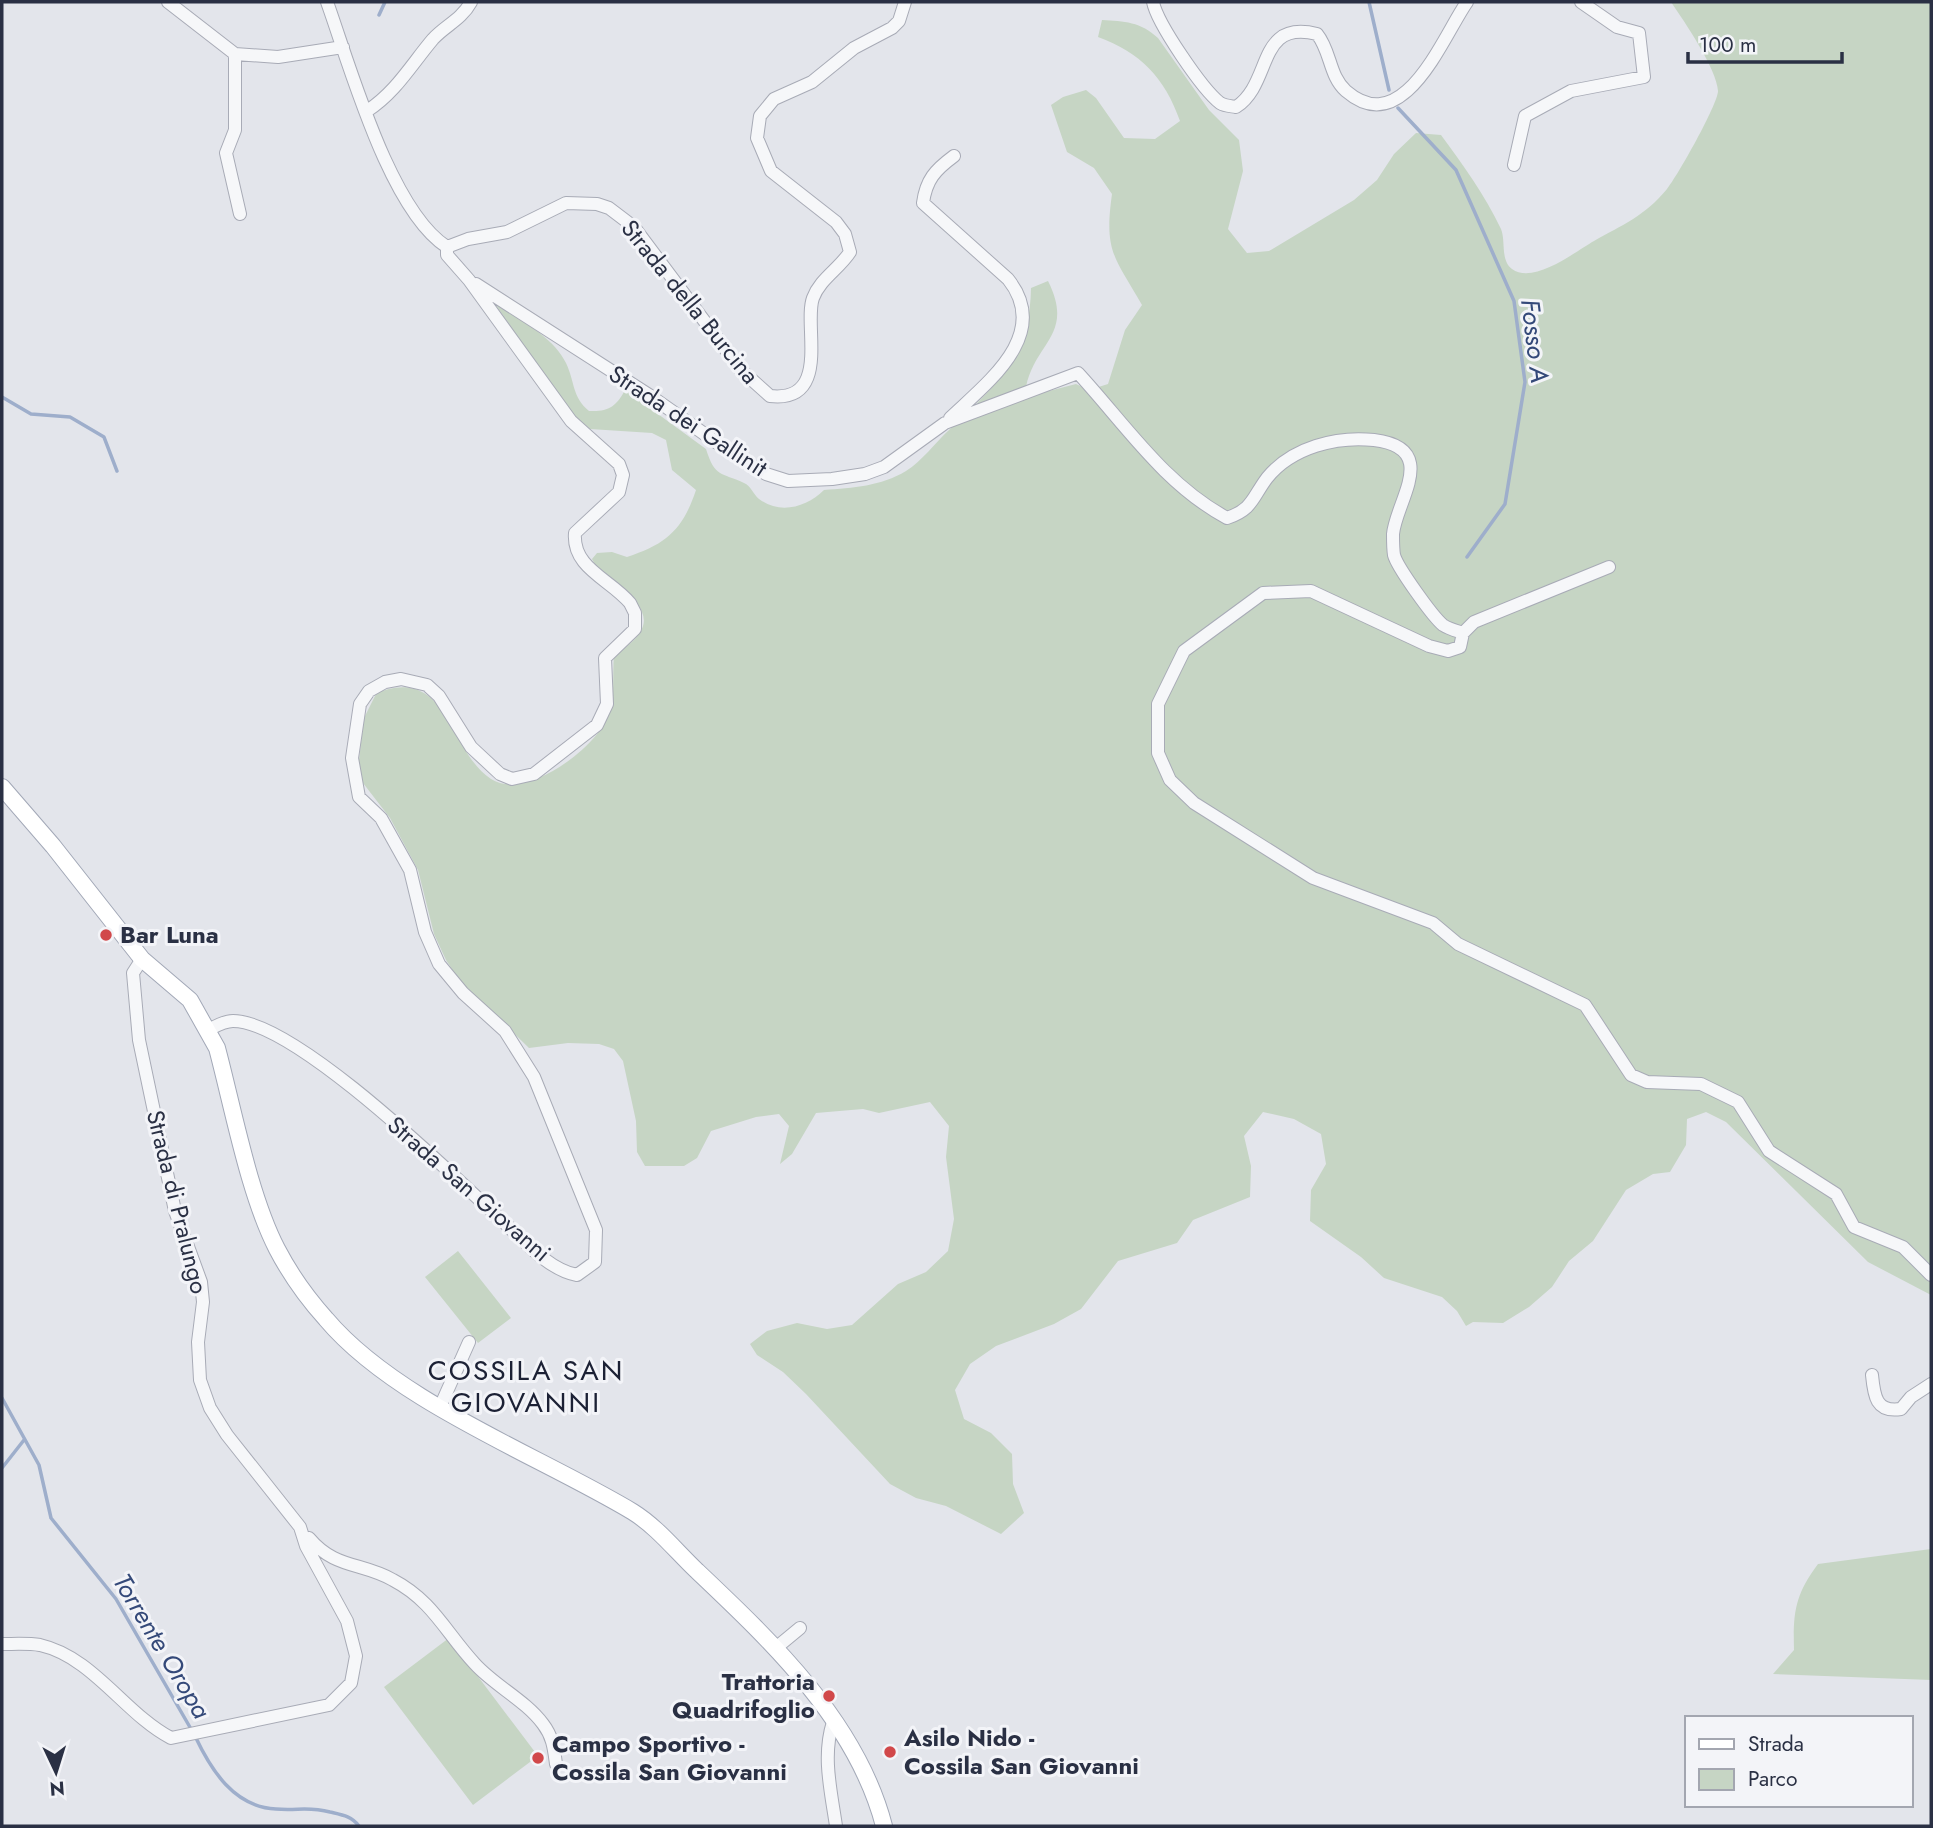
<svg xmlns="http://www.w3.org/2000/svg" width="1933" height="1828" viewBox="0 0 1933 1828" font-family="Jost,sans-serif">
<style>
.green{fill:#c6d5c4}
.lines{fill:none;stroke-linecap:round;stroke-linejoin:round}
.stream{stroke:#9eaecb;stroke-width:3.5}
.minor-casing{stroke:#a8abb6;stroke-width:14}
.major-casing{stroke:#a2a8b7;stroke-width:18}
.minor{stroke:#f6f7f9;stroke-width:12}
.major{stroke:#fff;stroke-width:16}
.poi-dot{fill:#d1484a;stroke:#f3f4f8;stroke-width:2.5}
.labels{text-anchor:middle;stroke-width:6;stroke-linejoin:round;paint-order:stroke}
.street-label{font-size:24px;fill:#2a3044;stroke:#f3f4f8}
.poi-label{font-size:24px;font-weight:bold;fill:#2a3044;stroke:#f3f4f8;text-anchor:start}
.water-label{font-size:26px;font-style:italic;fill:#344979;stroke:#f3f4f8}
.quarter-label{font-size:28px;letter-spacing:2px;fill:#1c2135;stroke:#f3f4f8}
</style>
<rect width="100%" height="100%" fill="#e3e5eb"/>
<!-- green -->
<path class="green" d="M1671 2H1931V1295L1868 1262 1726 1122 1706 1112 1687 1119 1686 1145 1670 1172 1653 1174 1626 1190 1593 1241 1569 1261 1552 1287 1529 1307 1503 1323 1473 1322 1466 1326 1457 1311 1442 1297 1384 1278 1361 1257 1310 1221 1311 1190 1326 1164 1321 1134 1294 1119 1263 1112 1244 1136 1251 1166 1250 1197 1193 1220 1177 1243 1118 1261 1081 1309 1054 1324 996 1346 970 1364 955 1390 964 1419 991 1433 1012 1454 1013 1484 1024 1513 1001 1534 946 1506 916 1498 890 1484 806 1394 783 1372 757 1355 750 1344 767 1331 797 1323 827 1329 852 1325 898 1284 926 1272 948 1251 954 1219 946 1157 949 1126 930 1102 879 1113 863 1109 816 1113 792 1154 780 1164 789 1126 779 1114 756 1117 711 1131 697 1158 684 1166H645L637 1152 636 1121 623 1061 614 1049 599 1044 568 1043 529 1048 459 980 446 960 434 934 418 870 390 818 363 783 358 768 364 718 376 694C392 686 411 684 427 695 454 714 460 758 491 779 524 801 594 750 607 718 616 697 612 677 614 655 687 610 605 590 592 559L597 553 612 552 627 557C667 544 683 529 696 490L672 470 666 440 652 433 590 429 571 413 495 304C519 320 553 336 566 363 575 382 572 397 589 411 608 412 616 407 625 390L706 449C715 478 721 472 744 483 751 486 753 494 759 499 780 515 807 507 824 490 853 488 881 486 906 471 922 461 935 443 949 430 996 385 1030 358 1031 288L1048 281C1075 335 1035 342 1026 387L1041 393 1076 384 1089 390 1108 384 1125 330 1142 305C1114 256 1104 252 1112 194L1094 168 1067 152 1051 105 1063 97 1086 90 1096 98 1124 138 1155 139 1180 121C1165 78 1140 52 1098 37L1102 20C1124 21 1141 22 1158 38L1209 110 1239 140 1243 171 1228 229 1247 253 1269 251 1354 200 1377 180 1394 154 1416 133 1441 135C1463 165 1485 195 1501 229 1506 241 1500 260 1512 269 1534 285 1576 251 1594 241 1622 225 1645 216 1667 189 1677 177 1718 104 1718 91 1717 69 1684 21 1671 2Z
M458 1251 511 1318 478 1343 425 1277Z
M1931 1549V1680L1773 1674 1794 1650C1793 1612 1795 1595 1818 1564Z
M449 1638 538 1756 473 1805 384 1687Z"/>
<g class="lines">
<!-- stream -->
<path class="stream" d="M1369 2 1389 90
M379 15 385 2
M1398 108 1456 170 1514 301 1525 382 1505 504 1467 557
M2 397 31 414 70 417 104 437 117 471
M2 1398 39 1465 51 1518 116 1599 191 1729
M2 1468 24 1440
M195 1736C211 1770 234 1807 276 1809 298 1811 307 1806 330 1812 343 1815 351 1816 359 1826"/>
<!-- minor casing -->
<g class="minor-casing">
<path id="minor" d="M168 2 235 54 278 57 343 47
M327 2C350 66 390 211 447 247
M1153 2C1157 23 1202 89 1220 103 1225 106 1230 106 1236 107 1273 83 1256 19 1317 34 1331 51 1329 76 1346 91 1404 141 1443 36 1467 2
M235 54V130L226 153 240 214
M367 111C396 92 411 65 433 39 446 25 461 20 471 2
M1514 165 1525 116 1571 91 1644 77 1639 33 1617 27 1581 2
M447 247 468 239 507 232 566 203 597 204 609 208 634 227 741 370 770 396C832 403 803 325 813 298 820 279 839 269 850 252L845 234 836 222 771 171 757 138 760 116 774 99 812 82 854 48 892 28 899 21 905 2
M476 284 649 395 740 459 766 474 788 481 832 479 865 474 884 467 945 423 1078 373C1125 424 1164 484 1227 518 1253 509 1252 498 1267 478 1292 447 1337 436 1374 440 1441 448 1396 501 1393 534 1393 540 1393 549 1394 555 1397 567 1433 617 1443 625 1449 629 1457 631 1463 633L1474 622 1609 567
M950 418C988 382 1052 334 1008 279L923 203C926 180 935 170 954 156
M1463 633 1460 647 1448 651 1429 646 1311 591 1263 593 1184 651 1158 704V753L1170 780 1194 803 1313 878 1433 923 1458 944 1585 1005 1631 1075 1647 1082 1701 1084 1738 1102 1769 1151 1836 1194 1854 1227 1903 1247 1931 1275
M208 1030C216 1026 224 1021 233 1021 295 1021 448 1171 497 1216 519 1235 547 1270 577 1275L595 1262 596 1230 534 1077 505 1031 463 993 439 964 425 932 410 870 381 818 359 797 352 758 360 704 369 691 385 682 401 679 427 685 439 696 471 747 500 774 512 779 534 774 597 725 607 704 605 658 635 629V613L630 603C610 579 572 568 575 533L619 492 623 475 619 464 571 421 469 280 447 255V247
M1872 1375C1874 1396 1876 1413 1901 1409L1911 1397 1931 1384
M440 1407 469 1342
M309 1538C335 1569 361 1562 393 1580 433 1601 446 1633 475 1664 495 1686 525 1700 543 1724 553 1737 554 1749 556 1764
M2 1644C14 1644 28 1643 40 1645 93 1657 125 1714 171 1738L329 1705 351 1683 356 1656 347 1621 306 1546 300 1527 227 1435 210 1408 200 1380 198 1342 203 1302 201 1282 175 1211 139 1040 133 973 142 959
M777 1647 800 1628
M833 1722C822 1756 831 1791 836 1826"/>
</g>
<!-- major casing -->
<g class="major-casing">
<path id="major" d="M2 787 53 846 142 959 190 1000 217 1048C233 1108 249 1195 277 1249 289 1272 308 1299 326 1319 396 1402 540 1456 633 1512 657 1527 676 1551 696 1570 772 1642 857 1722 884 1826"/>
</g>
<!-- minor -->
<use href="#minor" class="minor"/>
<!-- major -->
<use href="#major" class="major"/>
</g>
<!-- markers -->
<g class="poi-dot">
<circle cx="106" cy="935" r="7"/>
<circle cx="829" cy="1696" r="7"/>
<circle cx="890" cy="1752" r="7"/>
<circle cx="538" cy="1758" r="7"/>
</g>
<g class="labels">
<!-- street labels -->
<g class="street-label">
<text transform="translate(690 302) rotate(51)" y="8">Strada della Burcina</text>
<text transform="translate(688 421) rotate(33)" y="8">Strada dei Gallinit</text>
<text transform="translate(469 1189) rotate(41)" y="8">Strada San Giovanni</text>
<text transform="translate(177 1202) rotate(76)" y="8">Strada di Pralungo</text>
</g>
<!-- poi labels -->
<g class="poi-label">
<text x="120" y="943">Bar Luna</text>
<text x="815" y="1690" text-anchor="end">Trattoria<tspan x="815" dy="28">Quadrifoglio</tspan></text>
<text x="904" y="1746">Asilo Nido -<tspan x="904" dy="28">Cossila San Giovanni</tspan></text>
<text x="552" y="1752">Campo Sportivo -<tspan x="552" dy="28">Cossila San Giovanni</tspan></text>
</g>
<!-- water labels -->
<g class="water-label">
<text transform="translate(1535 341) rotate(83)" y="9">Fosso A</text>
<text transform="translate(162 1646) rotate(59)" y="9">Torrente Oropa</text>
</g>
<!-- quarter labels -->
<g class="quarter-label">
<text x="526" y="1380">COSSILA SAN<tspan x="526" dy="32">GIOVANNI</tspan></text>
</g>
</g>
<!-- border -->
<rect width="1933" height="1828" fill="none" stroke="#2a3044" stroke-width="7"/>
<!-- legend -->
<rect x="1685" y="1716" width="228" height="91" fill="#f3f4f8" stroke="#a3a6b0" stroke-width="2"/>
<rect x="1699" y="1739" width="35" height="10" fill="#ffffff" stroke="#a3a6b0" stroke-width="2"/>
<text x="1748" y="1751" font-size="21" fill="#2a3044">Strada</text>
<rect x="1699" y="1769" width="35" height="21" fill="#c6d5c4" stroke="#a3a6b0" stroke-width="2"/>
<text x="1748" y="1786" font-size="21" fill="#2a3044">Parco</text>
<!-- north arrow -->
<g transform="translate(56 1772) rotate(176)" stroke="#f3f4f8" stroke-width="5" paint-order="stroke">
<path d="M0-5L12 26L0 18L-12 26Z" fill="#2a3044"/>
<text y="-10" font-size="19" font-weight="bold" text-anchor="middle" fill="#2a3044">N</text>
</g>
<!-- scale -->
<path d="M1688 52v10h154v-10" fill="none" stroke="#2a3044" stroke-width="3.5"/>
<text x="1699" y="52" font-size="21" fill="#2a3044" stroke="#f3f4f8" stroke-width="5" paint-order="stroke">100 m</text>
</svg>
